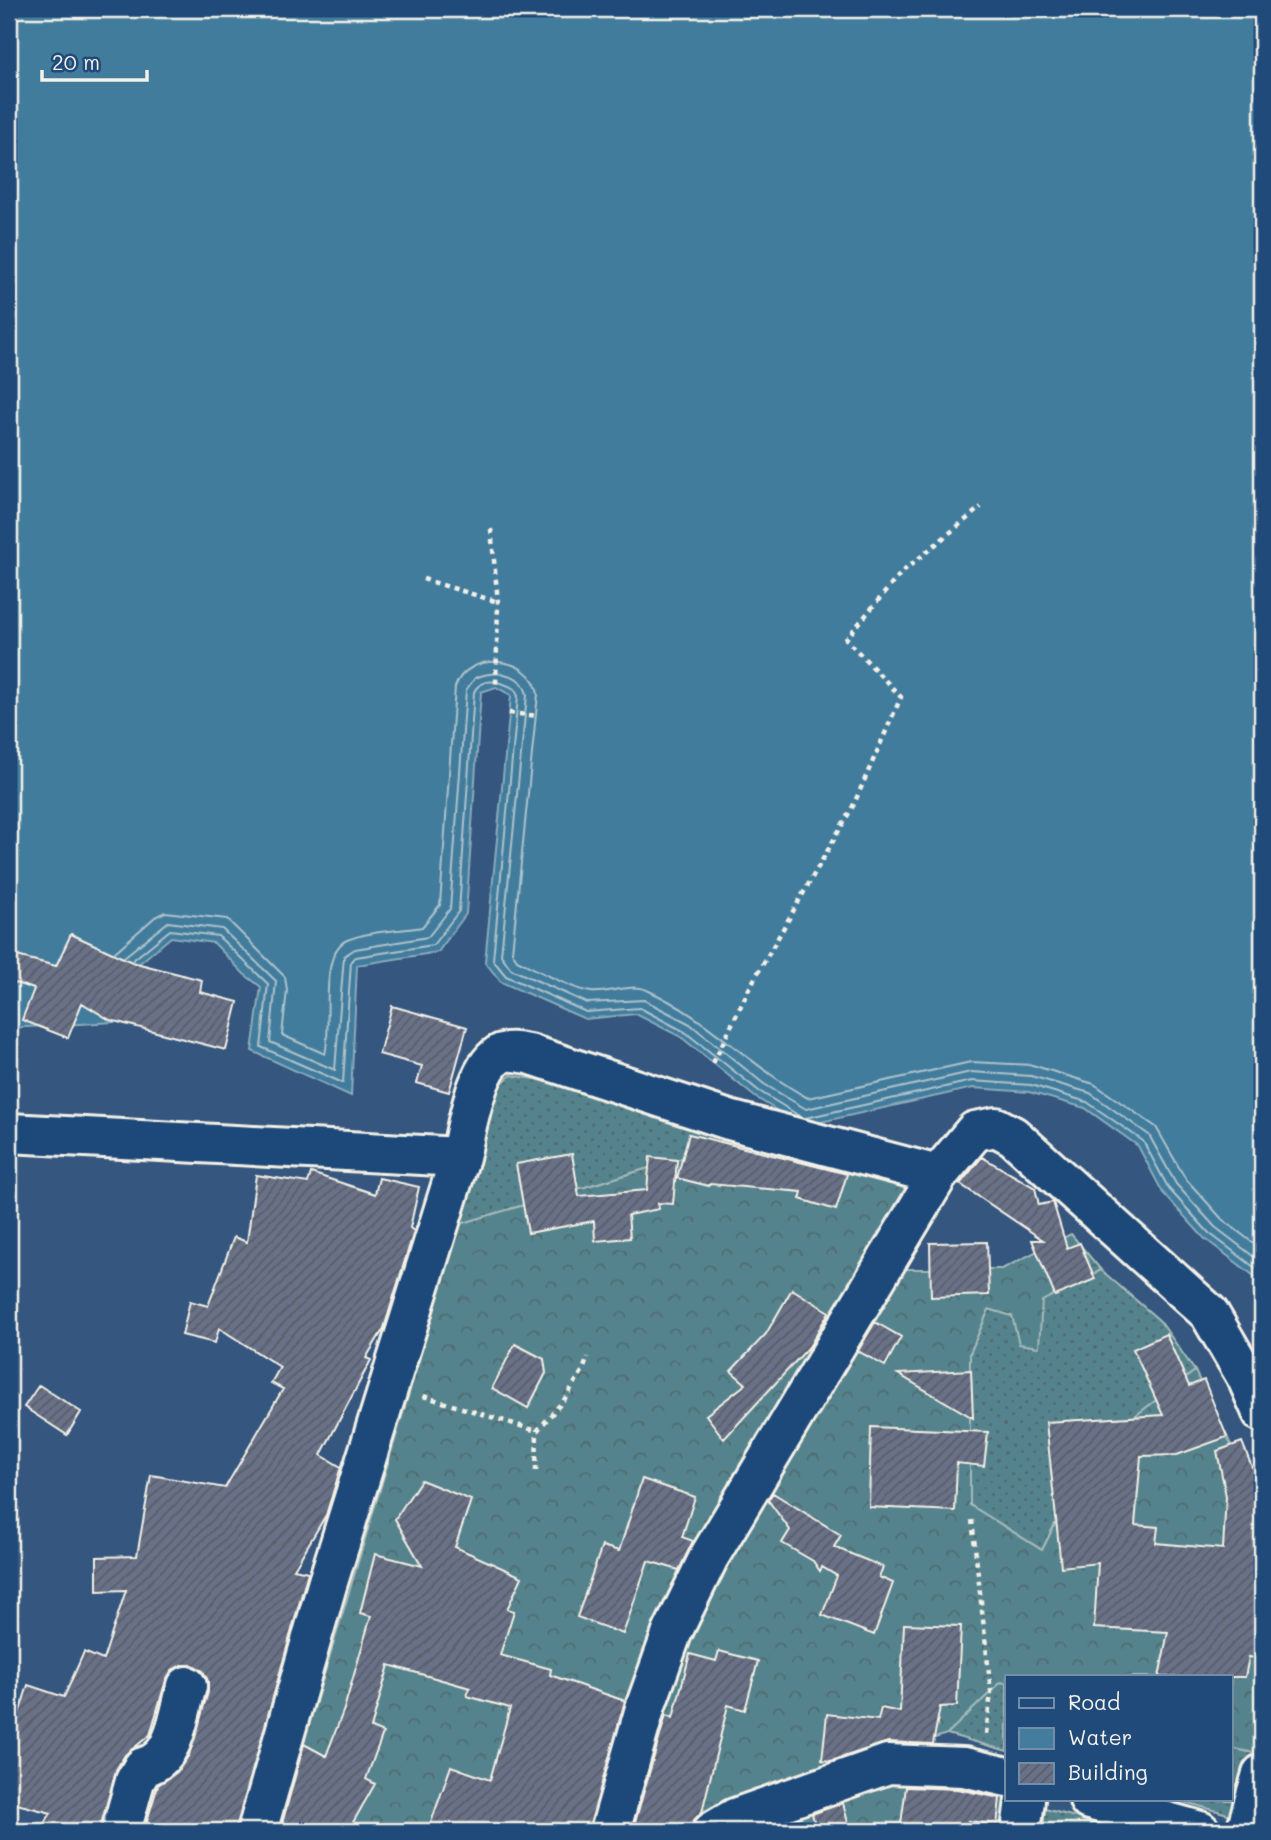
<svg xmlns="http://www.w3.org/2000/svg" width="1271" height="1840" viewBox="0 0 1271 1840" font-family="Mali,sans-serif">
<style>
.grass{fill:url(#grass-dots);stroke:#a4baba;stroke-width:2}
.forest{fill:url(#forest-crowns);stroke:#a4baba;stroke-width:2}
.water{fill:#437c9d;stroke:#8aabbb;stroke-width:2}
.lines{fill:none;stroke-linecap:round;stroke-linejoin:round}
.shore{stroke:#adc2ca;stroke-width:2}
.building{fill:url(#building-hatch);stroke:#f4f1e8;stroke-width:2}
.minor-casing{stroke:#f4f1e8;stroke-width:44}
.path{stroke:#f4f1e8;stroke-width:4.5;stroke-dasharray:5 5;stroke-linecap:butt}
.minor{stroke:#1f4a7a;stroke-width:38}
</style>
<defs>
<pattern id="grass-dots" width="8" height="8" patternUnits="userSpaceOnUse" patternTransform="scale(1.75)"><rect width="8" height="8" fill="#54838d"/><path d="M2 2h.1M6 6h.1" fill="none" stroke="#506b71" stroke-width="1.8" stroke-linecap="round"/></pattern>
<pattern id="forest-crowns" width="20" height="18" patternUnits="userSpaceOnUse" patternTransform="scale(1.75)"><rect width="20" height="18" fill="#54838d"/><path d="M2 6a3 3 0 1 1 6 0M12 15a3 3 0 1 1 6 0" fill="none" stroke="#506b71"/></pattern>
<pattern id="building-hatch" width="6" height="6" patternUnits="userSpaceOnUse" patternTransform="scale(1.75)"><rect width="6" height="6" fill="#677187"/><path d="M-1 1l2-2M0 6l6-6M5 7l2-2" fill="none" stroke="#585c66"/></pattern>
</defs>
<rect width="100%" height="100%" fill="#35567e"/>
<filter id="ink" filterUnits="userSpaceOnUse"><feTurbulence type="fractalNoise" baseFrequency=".0143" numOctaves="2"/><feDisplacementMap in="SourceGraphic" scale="14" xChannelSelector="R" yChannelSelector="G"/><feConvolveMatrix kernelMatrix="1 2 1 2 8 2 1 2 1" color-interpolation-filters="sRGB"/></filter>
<g filter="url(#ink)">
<!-- grass -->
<path class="grass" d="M511 1075 548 1081 737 1142 460 1224 495 1089Z
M1101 1270 1160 1321 1195 1371 1094 1447 1042 1550 970 1505V1353L989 1309 1012 1316Z
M1001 1682 1007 1683V1751L947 1734Z
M1231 1748 1254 1753 1232 1815 1177 1800H1231Z
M1045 1809 1129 1831H1040Z"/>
<!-- forest -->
<path class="forest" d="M737 1142 917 1188 756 1442 602 1831H277L460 1224Z
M1071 1234 1101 1270 1042 1301 1039 1347 1019 1344 1012 1316 989 1309 970 1353V1505L1042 1550 1094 1447 1195 1371 1262 1508V1641L1254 1753 1231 1748V1677H1007V1683L1001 1682 947 1734 712 1815 638 1766 666 1689 738 1527 904 1269H1002Z
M905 1777 1007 1798 1009 1800 1002 1831H745Z"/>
<!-- water -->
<path class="water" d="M9 9H1262V1282L1204 1238 1163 1193 1138 1146 1085 1108 1029 1092 973 1088 803 1126 755 1097 681 1037 636 1014 585 1019 501 982 485 962 511 695 496 687 481 692 466 914 438 952 357 965 351 1096 252 1051 261 987 244 974 214 943 171 937 136 966 115 1022 9 1028Z"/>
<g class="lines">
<!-- shore -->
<path class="shore" d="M115 952 155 917 165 912 227 919 285 977 287 990 282 1035 325 1054C333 1026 317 954 347 940 369 931 399 931 422 927L440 905 455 687C468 650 532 655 538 694L512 952 517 960C533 968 575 991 591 992 610 994 630 982 649 991 708 1018 751 1067 808 1098L971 1062 1032 1065 1094 1084 1156 1127 1185 1178 1222 1219 1262 1250
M124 957 168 922 222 929 276 981 270 1042 335 1070 344 956 355 949 428 937 450 909 466 690 475 678C493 671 522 670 527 695L501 955 511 969 587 1003 644 1000 690 1024 764 1084 806 1109 971 1072 1031 1076 1090 1093 1149 1135 1176 1184 1215 1227 1262 1263
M133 960 170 930 218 936 268 984 261 1047 343 1083 351 961 356 957 433 945 459 911 474 692C482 675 502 682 515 689L518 696 493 960 506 976 586 1012 640 1008 685 1032 759 1091 803 1118
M805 1118 972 1081 1031 1085 1087 1102 1143 1141 1169 1189 1209 1233 1262 1273"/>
</g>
<!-- building -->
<path class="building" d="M71 934 132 962 202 980 200 992 238 1002 226 1050 110 1020 82 1003 68 1038 22 1020 34 989 9 981V954L56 966Z
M392 1006 467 1027 449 1092 417 1083 422 1066 379 1054Z
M689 1134 847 1174 836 1210 800 1199 802 1192 710 1184 709 1186 677 1178Z
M572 1154 579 1196 647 1190 650 1157 677 1160 673 1204 658 1203 659 1209 628 1215 630 1238 595 1241 594 1221 528 1233 516 1164Z
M982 1157 1035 1188 1039 1205 1053 1202 1067 1248 1080 1243 1095 1279 1055 1296 1032 1240H1043L960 1184Z
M311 1173 375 1194 379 1178 419 1187 410 1228 414 1231 384 1328 366 1358 371 1360 321 1455 341 1467 326 1515 294 1569 308 1572 236 1831H144L158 1785 177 1772 189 1755 208 1692V1681L203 1671 193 1665H182L172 1670 166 1680 150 1735 125 1755 116 1770 100 1831H40L51 1813 9 1802V1746L28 1685 64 1697 84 1652 103 1660 126 1590 97 1591V1557L137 1556 151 1475 225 1488 283 1389 271 1383 280 1367 219 1328 215 1343 182 1335 190 1301 208 1306 234 1237 247 1242 256 1175 308 1183Z
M987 1242 989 1295 931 1297 930 1243Z
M792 1289 829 1312 809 1347 724 1439 706 1415 746 1384 731 1371 766 1334Z
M875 1322 901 1337 885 1366 858 1351Z
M1166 1334 1189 1386 1204 1380 1227 1437 1177 1455 1141 1456 1135 1525 1158 1527 1156 1543 1223 1549 1226 1496 1217 1451 1242 1442 1252 1467 1256 1466 1262 1502V1659L1249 1657 1245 1677H1159L1168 1632 1094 1628 1098 1563 1061 1567 1046 1422 1163 1415 1133 1349Z
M515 1344 544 1359 546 1373 528 1408 492 1388Z
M971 1370 973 1418 898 1374Z
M39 1385 81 1412 67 1435 24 1407Z
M871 1427 988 1432 984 1466 957 1463 955 1511 869 1507Z
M642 1479 695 1497 682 1537 693 1541 679 1570 648 1561 623 1634 577 1617 602 1546 619 1551Z
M421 1480 471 1500 455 1547 522 1577 507 1609 514 1611 500 1655 551 1669 550 1675 625 1701 589 1831H428L451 1766 490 1780 510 1708 467 1696 470 1688 389 1665 371 1728 383 1733 366 1779 375 1784 348 1831H280L304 1744 326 1756 344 1709 371 1616 360 1613 375 1554 422 1566 395 1519Z
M773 1493 841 1535 834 1547 883 1567 879 1577 893 1583 874 1635 822 1615 837 1576 822 1567 820 1571 813 1561 782 1543 790 1530 768 1500Z
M904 1624 961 1626 957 1706 940 1707 933 1744 888 1742 831 1761 822 1760 827 1714 878 1720 881 1708 900 1712Z
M719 1651 758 1661 745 1710 728 1705 702 1812 694 1820 691 1830 670 1825 668 1831 633 1829 666 1715 673 1718 690 1654 716 1661Z
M906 1787 957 1789 1000 1798 997 1825 969 1821 968 1831H900Z
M843 1803 850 1831H817L812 1814Z"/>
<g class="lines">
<!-- minor casing -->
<g class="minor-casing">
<path id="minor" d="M9 1133 460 1157C467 1130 475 1065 502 1053 510 1050 521 1053 529 1054L729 1120 938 1175
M1089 1800 1200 1831
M121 1831 135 1781 143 1767C176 1760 178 1715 187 1686
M257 1831 327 1585 460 1157
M610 1831 646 1705 672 1633 709 1557 938 1175 975 1131 996 1127 1013 1136 1209 1313 1247 1378 1262 1412
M713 1831 735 1818 888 1764 964 1767 1007 1777
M1021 1831 1025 1800
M1246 1831 1262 1774"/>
</g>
<!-- path -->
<path class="path" d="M491 529 498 602 496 687
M423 579 498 602
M509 713 538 716
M713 1063 751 985 853 806 901 697 846 639 901 573 981 507
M423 1396 537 1431
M536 1471 537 1431 564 1400 583 1370 588 1357
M972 1520 991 1692 986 1734"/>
<!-- minor -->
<use href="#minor" class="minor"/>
</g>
</g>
<!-- margin -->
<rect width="1271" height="1840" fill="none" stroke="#1f4a7a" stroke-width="35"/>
<rect x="18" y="18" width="1236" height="1805" fill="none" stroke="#f4f1e8" stroke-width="2.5" filter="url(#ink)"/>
<!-- legend -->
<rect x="1005" y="1675" width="228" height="126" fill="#1f4a7a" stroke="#748da6" stroke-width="2"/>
<rect x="1019" y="1698" width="35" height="10" fill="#1f4a7a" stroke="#748da6" stroke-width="2"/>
<text x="1068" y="1710" font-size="21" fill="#f4f1e8">Road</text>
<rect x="1019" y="1728" width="35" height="21" fill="#437c9d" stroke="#748da6" stroke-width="2"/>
<text x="1068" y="1745" font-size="21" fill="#f4f1e8">Water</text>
<rect x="1019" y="1763" width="35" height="21" fill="url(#building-hatch)" stroke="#748da6" stroke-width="2"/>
<text x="1068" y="1780" font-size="21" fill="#f4f1e8">Building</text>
<!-- scale -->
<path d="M42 70v10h105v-10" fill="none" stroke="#f4f1e8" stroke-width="3.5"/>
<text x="52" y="70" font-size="21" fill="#f4f1e8" stroke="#1f4a7a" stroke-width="5" paint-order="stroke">20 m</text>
</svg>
